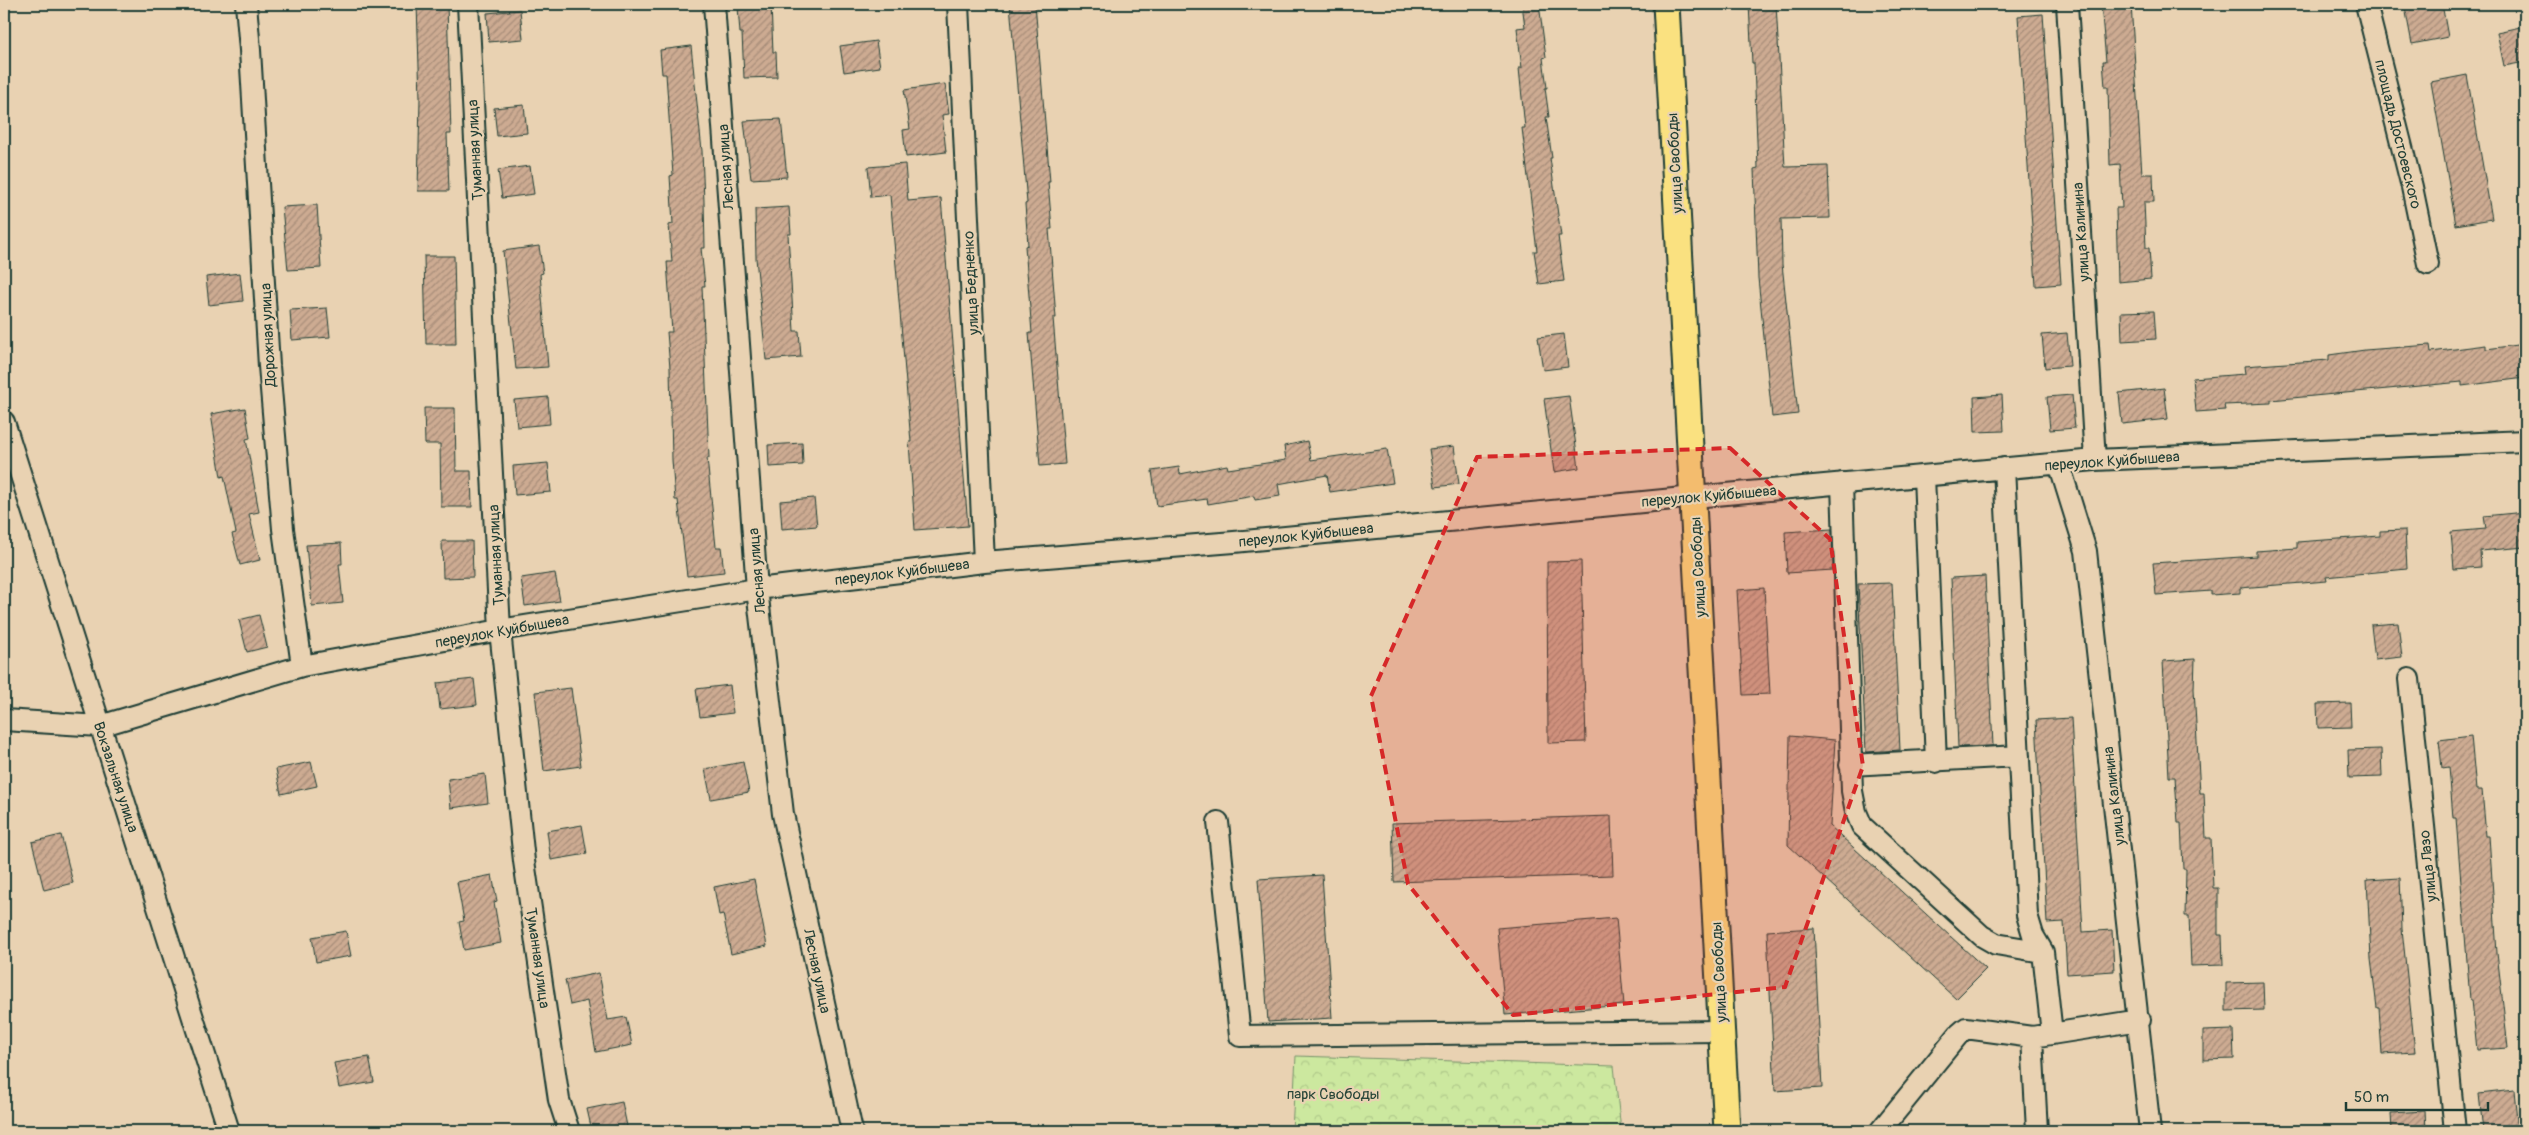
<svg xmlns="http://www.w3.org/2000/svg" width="2529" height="1135" viewBox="0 0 2529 1135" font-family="Pangolin,sans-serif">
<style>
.forest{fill:url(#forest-crowns);stroke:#76926a}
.building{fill:url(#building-hatch);stroke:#1f3d34}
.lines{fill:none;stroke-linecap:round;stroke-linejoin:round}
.minor-casing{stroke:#1f3d34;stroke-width:24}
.major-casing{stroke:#1f3d34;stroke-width:29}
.minor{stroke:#e9d2b2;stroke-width:20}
.major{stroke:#fae180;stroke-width:25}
.marked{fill:#d62828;fill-opacity:0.2;stroke:#d62828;stroke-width:4;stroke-dasharray:10 6;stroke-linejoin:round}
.labels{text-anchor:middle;stroke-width:4.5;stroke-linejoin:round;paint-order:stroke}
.street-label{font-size:15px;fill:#1f3d34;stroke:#e9d2b2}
.park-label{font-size:15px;fill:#284639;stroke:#e9d2b2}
</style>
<defs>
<pattern id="forest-crowns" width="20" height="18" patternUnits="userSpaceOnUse" patternTransform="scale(1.25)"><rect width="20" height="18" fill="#cce89f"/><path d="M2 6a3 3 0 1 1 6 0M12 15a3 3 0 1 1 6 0" fill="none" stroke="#afc88a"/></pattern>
<pattern id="building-hatch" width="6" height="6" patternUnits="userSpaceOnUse" patternTransform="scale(1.25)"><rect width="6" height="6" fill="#cdab92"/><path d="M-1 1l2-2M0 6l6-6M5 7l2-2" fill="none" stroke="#a68c78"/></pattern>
</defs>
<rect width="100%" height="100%" fill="#e9d2b2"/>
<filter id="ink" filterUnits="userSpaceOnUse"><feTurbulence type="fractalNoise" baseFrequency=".02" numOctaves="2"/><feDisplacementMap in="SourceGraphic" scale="10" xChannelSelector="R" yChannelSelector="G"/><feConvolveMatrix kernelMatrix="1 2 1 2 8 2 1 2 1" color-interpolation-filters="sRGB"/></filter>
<g filter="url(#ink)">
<!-- forest -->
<path class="forest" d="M1296 1056 1614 1066 1621 1131H1292Z"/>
<!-- building -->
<path class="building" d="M417 4H447L451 134H447L449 191H418L420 98Z
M1010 4H1035L1050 182H1048L1052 229H1049L1056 318H1053L1065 464 1040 466 1029 333H1032L1025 246 1028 245 1025 204 1027 203Z
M1522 4H1539L1546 57 1543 58 1547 88H1545L1549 117H1546L1552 158H1550L1561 236H1558L1564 281 1539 284 1534 251H1537L1522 128H1525L1519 68H1522L1517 28 1525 27Z
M1749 4H1776L1785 167 1828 166 1830 218 1781 219 1782 264 1798 414 1772 417 1758 278 1754 169 1758 168 1754 63H1752Z
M2101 4H2131L2142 174H2153L2154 202H2144L2146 248H2149L2151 279 2118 282 2116 208H2122L2120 164 2110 165 2108 87H2105L2103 61H2106Z
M2422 4H2442L2448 37 2412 44 2405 7Z
M771 5 773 52H776L777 77 744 78 742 33H740L738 7Z
M520 10 523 39 489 42 487 13Z
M2043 14 2061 284 2036 286 2018 16Z
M2525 26V62L2504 66 2497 32Z
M876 41 880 67 844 72 840 46Z
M691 46 702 151 704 202 705 248H701L705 286H702L709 458H707L716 547H721L724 572 687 576 678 500H675L672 460 670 368 667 332H672L667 262H672L669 225 673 224 670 176 673 175 666 74H662L660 50Z
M2467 75 2492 219 2456 225 2431 82Z
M945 84 949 114 942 115 946 152 906 157 903 130 910 129 904 90Z
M524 105 527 133 497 136 494 108Z
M781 119 787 177 751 179 744 121Z
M905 164 908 201 941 198 968 526 915 530 909 442H911L890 195 871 197 868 167Z
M530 166 534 194 502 198 498 170Z
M317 205 321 268 288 270 282 207Z
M789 207 791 234H788L794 331H799L801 357 766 360 756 258 755 209Z
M539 246 543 273 540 274 548 367 516 369 503 251Z
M424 256H454L456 344H426Z
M240 273 243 301 209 305 206 277Z
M327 308 330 337 292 340 290 310Z
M2154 311 2156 339 2122 341 2121 312Z
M2067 333 2070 366 2045 368 2042 335Z
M1564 334 1568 367 1543 370 1538 337Z
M2525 344V378L2462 386V382L2271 400V403L2224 405 2225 410 2196 412 2193 378 2245 374 2244 366 2329 360V355L2365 350 2430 345 2431 352 2486 345V349Z
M2164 388 2168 419 2122 424 2119 393Z
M2002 395 2004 431 1975 432 1974 397Z
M2072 395 2075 428 2050 430 2047 397Z
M1569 396 1579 468 1554 472 1544 399Z
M548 397 550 424 517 427 514 400Z
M245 408 250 438 246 439 259 512 249 514 260 560 240 565 232 534 236 533 224 476 221 477 211 414Z
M424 408H455L456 471H471L472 507H441L440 444H425Z
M1307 441 1311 460 1387 449 1393 483 1330 492 1327 475 1278 484 1280 496 1255 500 1254 496 1208 504 1207 499 1157 506 1152 471 1179 467 1180 474 1227 465 1228 469 1286 460 1284 446Z
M802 443 803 465 769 467 768 445Z
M1454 446 1459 484 1435 487 1429 449Z
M548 463 551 492 515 495 513 466Z
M814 498 817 526 782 529 780 501Z
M2525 512V547L2480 551 2481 567 2454 569 2451 532 2486 529 2484 516Z
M1832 529 1833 570 1787 573 1785 532Z
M2405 530 2407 569 2326 577 2327 581 2240 588V593L2211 595V591L2156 595 2153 563 2256 556V551L2297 548V542L2380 536V531Z
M442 541H472L473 577 443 578Z
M341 543 342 564H339L343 603 312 606 306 545Z
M1581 561 1586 742 1548 743 1547 562Z
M555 573 560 601 525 606 521 578Z
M1985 576 1993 746 1958 747 1951 578Z
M1892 583 1900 750 1866 752 1858 584Z
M1764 588 1770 694 1743 695 1737 590Z
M259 615 267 647 247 652 239 620Z
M2398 623 2402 657 2375 660 2371 625Z
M2195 659 2194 689 2200 793H2204L2206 838H2211L2213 888H2218V935H2222L2223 965 2191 966 2189 916H2185L2186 869H2183L2181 823H2178L2175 777H2169L2163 661Z
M474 679 477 705 440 709 437 683Z
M730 685 733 713 700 717 696 689Z
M571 688 581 766 544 771 535 692Z
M2350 703 2351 727 2318 728 2317 704Z
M2071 718 2083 932 2112 930 2114 971 2067 974 2064 922 2047 923 2036 720Z
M1790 736 1835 740 1830 826 1986 969 1956 999 1788 845Z
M2471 736 2476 790H2482L2486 836H2489L2497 953 2508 1048 2477 1050 2472 1000H2470L2456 818H2453L2449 767 2442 768 2439 740Z
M2381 749 2382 777 2349 778 2348 750Z
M311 762 317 786 281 794 276 769Z
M743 762 749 792 711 799 705 769Z
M485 774 488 803 451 808 448 779Z
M1611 816 1613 875 1394 882 1392 823Z
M582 825 587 854 551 860 547 831Z
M61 835 73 883 44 890 32 842Z
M492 875 497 901 494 902 501 943 464 950 459 922 464 921 457 882Z
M1322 875 1332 1018 1268 1022 1258 879Z
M2400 878 2402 929 2415 1052 2382 1054 2379 1008H2377L2371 959 2367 880Z
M754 879 767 946 731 954 723 914 719 915 714 887Z
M1616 918 1624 1005 1505 1015 1497 928Z
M1814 928 1822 1088 1775 1091 1767 931Z
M346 931 351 956 316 962 312 937Z
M599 973 608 1020 626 1017 632 1045 596 1052 587 1001 570 1005 565 980Z
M2263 982 2264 1010 2226 1011V983Z
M2233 1030 2234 1059 2203 1060V1031Z
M369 1057 374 1082 339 1088 334 1063Z
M2514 1090 2518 1131H2483L2479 1094Z
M622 1102 628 1131H592L587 1109Z
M2425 1111 2426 1131H2392L2391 1113Z"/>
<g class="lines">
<!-- minor casing -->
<g class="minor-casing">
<path id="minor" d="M246 4 250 50 269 366 283 529 302 666
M468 4 500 630 524 861 559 1100 569 1131
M714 4 757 589 783 814 852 1131
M958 4 984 562
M2067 4 2095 460
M2366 4 2412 187 2428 264
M4 422 229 1131
M2059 464 2086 551 2150 1131
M2004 468 2027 915 2033 935 2043 952 2052 1034
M1924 476 1936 762
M1842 483 1852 791 1856 812 1862 826 1982 936 1996 944 2043 952
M2409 679 2455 1131
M4 720 100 726 302 666 500 630 757 589 984 562 1234 542 1694 497 2095 460 2525 441
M1850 765 2019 756
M1218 822 1240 1036 1722 1031
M2032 1037 2037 1131
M1880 1131 1959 1034 1966 1028 2032 1037 2140 1020"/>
</g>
<!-- major casing -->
<g class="major-casing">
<path id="major" d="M1666 4 1727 1131"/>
</g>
<!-- minor -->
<use href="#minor" class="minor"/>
<!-- major -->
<use href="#major" class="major"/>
</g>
</g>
<!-- marked area -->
<path class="marked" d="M1730 448 1830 539 1863 766 1785 987 1513 1015 1408 884 1371 696 1477 457Z"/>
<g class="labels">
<!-- street labels -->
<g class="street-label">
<text transform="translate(2398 134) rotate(76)" y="5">площадь Достоевского</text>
<text transform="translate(475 150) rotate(-93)" y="5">Туманная улица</text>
<text transform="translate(1675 163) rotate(-93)" y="5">улица Свободы</text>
<text transform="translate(726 167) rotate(-94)" y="5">Лесная улица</text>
<text transform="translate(2081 232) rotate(-94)" y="5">улица Калинина</text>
<text transform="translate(971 283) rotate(-93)" y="5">улица Бедненко</text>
<text transform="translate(268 335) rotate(-93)" y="5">Дорожная улица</text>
<text transform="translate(2112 461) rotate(-4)" y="5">переулок Куйбышева</text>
<text transform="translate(1709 496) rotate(-5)" y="5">переулок Куйбышева</text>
<text transform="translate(1306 535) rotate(-6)" y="5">переулок Куйбышева</text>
<text transform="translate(496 555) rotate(-93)" y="5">Туманная улица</text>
<text transform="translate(1698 567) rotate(-93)" y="5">улица Свободы</text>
<text transform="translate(757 571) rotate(-95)" y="5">Лесная улица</text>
<text transform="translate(902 572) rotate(-7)" y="5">переулок Куйбышева</text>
<text transform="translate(502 631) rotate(-10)" y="5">переулок Куйбышева</text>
<text transform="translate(116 777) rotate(72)" y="5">Вокзальная улица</text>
<text transform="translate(2114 796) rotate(-97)" y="5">улица Калинина</text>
<text transform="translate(2428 866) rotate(-96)" y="5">улица Лазо</text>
<text transform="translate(538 958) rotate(82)" y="5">Туманная улица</text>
<text transform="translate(817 971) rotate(78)" y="5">Лесная улица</text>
<text transform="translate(1719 972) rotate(-93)" y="5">улица Свободы</text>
</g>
<!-- park labels -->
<g class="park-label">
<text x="1333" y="1099">парк Свободы</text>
</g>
</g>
<!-- margin -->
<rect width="2529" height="1135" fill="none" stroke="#e9d2b2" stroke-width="20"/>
<rect x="10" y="10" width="2509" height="1115" fill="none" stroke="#1f3d34" stroke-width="2" filter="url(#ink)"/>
<!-- scale -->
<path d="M2346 1102v8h142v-8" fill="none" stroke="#1f3d34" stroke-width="2.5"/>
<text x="2354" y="1102" font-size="15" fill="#1f3d34" stroke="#e9d2b2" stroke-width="4" paint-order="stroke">50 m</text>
</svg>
